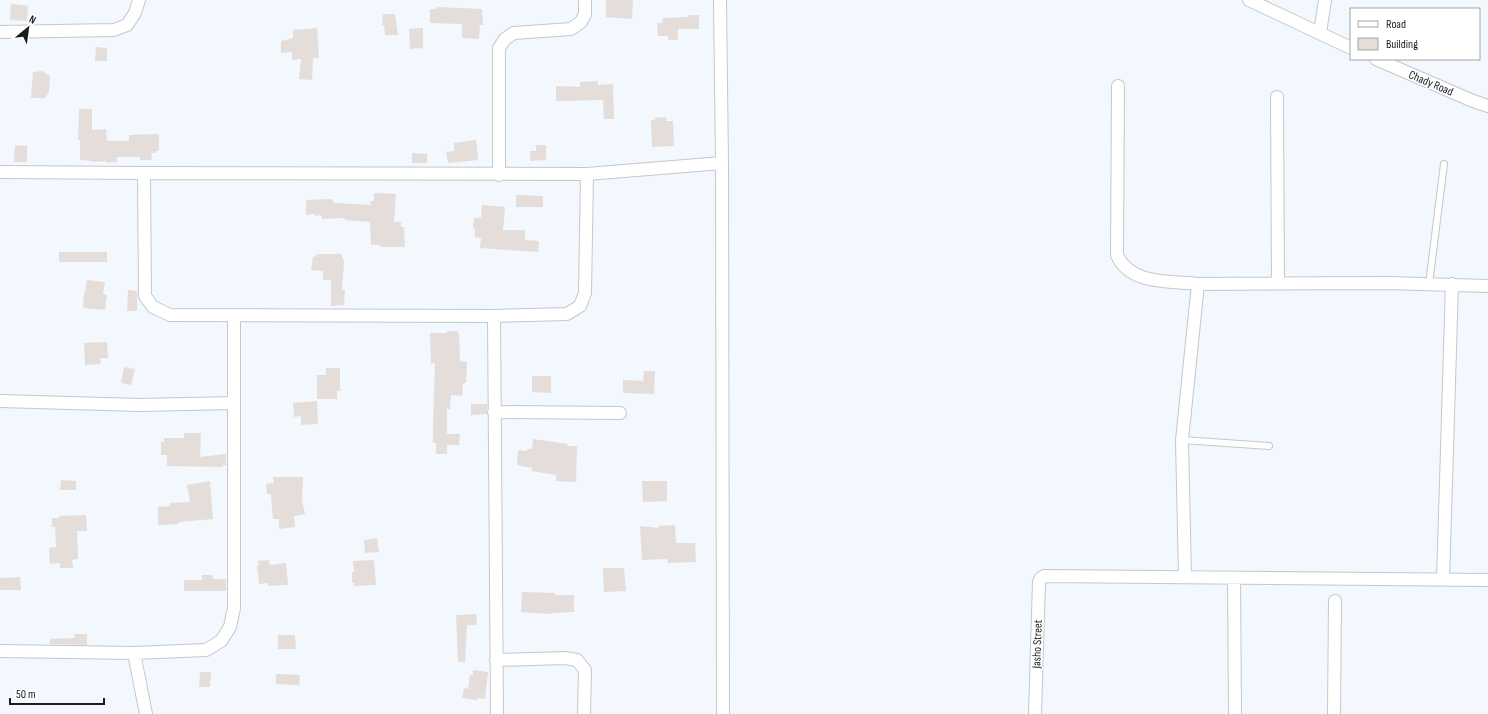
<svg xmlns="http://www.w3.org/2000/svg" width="1488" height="714" viewBox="0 0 1488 714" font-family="'Sofia Sans Condensed',sans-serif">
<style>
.building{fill:#e4ddda}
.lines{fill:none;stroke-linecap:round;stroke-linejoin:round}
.lane-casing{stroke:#c2c8cc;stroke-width:8}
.street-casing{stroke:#c2c8cc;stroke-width:14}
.lane{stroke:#fff;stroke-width:6}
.street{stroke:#fff;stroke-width:12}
.labels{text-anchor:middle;stroke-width:3;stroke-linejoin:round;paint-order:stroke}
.street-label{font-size:12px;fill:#1a1c1e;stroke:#fff}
</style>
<rect width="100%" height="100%" fill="#f2f8fd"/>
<!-- building -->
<path class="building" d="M606 0H633L632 19 606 17Z
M11 4 28 6 27 21 10 20Z
M437 7 482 9 483 25H480L479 39 462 38V24L430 23V9H437Z
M383 14H395L398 35H385L384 25H382Z
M689 15H699V29H678V40H668V36H658L657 23H662L663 18 689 17Z
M317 28 319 58H313L312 80 299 79 301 59 292 60V52L281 53V41L293 38V30Z
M423 28V48L410 49 409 29Z
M96 47 107 48V61H95Z
M42 71 50 76 49 92 45 98H31L33 72Z
M598 81V85L613 84 614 119H604L603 100 556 101V86L580 87V82Z
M79 109H92V130L106 129 107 141H129V135L159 134V151H156V153H151L152 160H140V157H117V162L106 163V161L92 162V161L80 160V140H78Z
M666 117V121H673L674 146 652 147 651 120H655V118Z
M476 140 478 160 448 163 446 152 454 151V143Z
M15 145 27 146V162H14Z
M536 145H546V160L530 161V151H536Z
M412 153 427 154V163H412Z
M374 193 396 194 394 222H401V227H404L405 247H380V245H371L370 222 345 220V218L322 219 321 215 315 216V214L306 215V200L332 199 334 203 370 205 371 201H374Z
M516 195 543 196V207H516Z
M482 205 505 207 503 230H525V240L539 241 538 252 480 248 481 238 475 237V229L473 228 474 218H481Z
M59 252H107V262H59Z
M316 254H341L344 261 342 290H345L344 305 331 306V280H323V271L311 270 313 257 317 256Z
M87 280 105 282 103 294 107 295 105 310 83 308 84 293H85Z
M128 290 137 291V311H127Z
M447 331H458V334H459L460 361 467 362 466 383H463L462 396 451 395 450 409H447V434H460L459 445H447V454H436V443H433V427L435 363 431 364 430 333H447Z
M107 342 108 358H100L101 364 85 365 84 343Z
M124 367 135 369 131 385 121 383Z
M326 368H340V391H337V399H317V375H326Z
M644 371H655L654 394 623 393V380L643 381Z
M532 376H551V393L532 392Z
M317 401 318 424 301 425V416L294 417 293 403Z
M471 404H487V414L471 415Z
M184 433H201L200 457 226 454V465H223V467L167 466V455H161V442H164V438H184Z
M533 439 567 444V446H577L576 482 556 481V475L532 471V468L517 465 518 450 527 451V449H532Z
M273 477H303L302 501 305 514 294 516 295 527 279 529V519H273L271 494H267L266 484 274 483Z
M61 480 76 481V490H60Z
M210 481 213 519 179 522V524L158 525V507L170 506V503L190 502 187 485Z
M642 481H667V501L643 502Z
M86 515 87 531H77L78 559 72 560 73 568H60V563L50 564 49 548 56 547 55 527H52V518H59V516Z
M675 525 676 543H695L696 562 668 563 667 559 642 560 640 526 659 528V526Z
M377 538 379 552 365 553 364 540Z
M269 560 270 565 286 563 288 585 268 586V583L259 584 257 566H259L258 561Z
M374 560 376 585 354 586V583H352V572H354L353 561Z
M603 568H624L626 591 604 592Z
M202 575H213V579H226V591H184V580H202Z
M20 577 21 590H0V578Z
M522 592 555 593V595H574V612L551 613V614L521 612Z
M476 614 477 625H467L465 662H458L456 615Z
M74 634H87V645L50 644V639L75 638Z
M278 635H295L296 649H278Z
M473 670 488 672 485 699 478 698 477 700 462 698 464 688 468 689 470 675H473Z
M200 672H211L210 687H199Z
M276 674 300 675 299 685 276 684Z"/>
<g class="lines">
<!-- lane casing -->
<g class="lane-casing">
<path id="lane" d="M1429 284 1444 164
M1182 440 1269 446"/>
</g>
<!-- street casing -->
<g class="street-casing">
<path id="street" d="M720 0 722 163 723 714
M1249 0 1351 48
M0 32 114 30 127 25 135 13 139 0
M1320 33 1325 0
M1376 59 1473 101 1488 106
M1118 86 1117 255C1130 285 1170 281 1198 284
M1277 97 1278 283
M0 172 144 173 587 174 722 163
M144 173 145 296 153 307 170 315 494 316 567 314 580 306 585 293 587 174
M499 175V48L505 39 514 33 571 29 581 22 585 14V0
M494 316 497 714
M0 401 140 405 234 403
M494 412 620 413
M1185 577 1182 440 1198 284 1388 283 1488 286
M1234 578 1235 714
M1443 580 1452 284
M0 651 134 653 206 650 221 641 230 627 234 608V315
M134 653 146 714
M496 660 565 658 577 660 585 670 584 714
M1035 714 1039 582 1041 578 1044 576 1488 580
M1334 714 1335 601"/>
</g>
<!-- lane -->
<use href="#lane" class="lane"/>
<!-- street -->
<use href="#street" class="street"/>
</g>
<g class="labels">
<!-- street labels -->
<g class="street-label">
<text transform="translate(1431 83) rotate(23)" y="4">Chady Road</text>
<text transform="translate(1037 644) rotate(-88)" y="4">Jasho Street</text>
</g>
</g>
<!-- legend -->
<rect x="1350" y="8" width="130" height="52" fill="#ffffff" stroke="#a3a4a5"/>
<rect x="1358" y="21" width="20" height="6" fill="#ffffff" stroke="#a3a4a5"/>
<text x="1386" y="28" font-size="12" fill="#1a1c1e">Road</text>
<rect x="1358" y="38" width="20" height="12" fill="#e4ddda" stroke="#a3a4a5"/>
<text x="1386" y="48" font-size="12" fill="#1a1c1e">Building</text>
<!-- north arrow -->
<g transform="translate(28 28) rotate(29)" stroke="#ffffff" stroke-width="3" paint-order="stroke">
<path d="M0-3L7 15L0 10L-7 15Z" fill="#1a1c1e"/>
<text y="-6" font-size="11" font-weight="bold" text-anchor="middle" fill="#1a1c1e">N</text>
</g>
<!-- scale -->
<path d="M10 698v6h94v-6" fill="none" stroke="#1a1c1e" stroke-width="2"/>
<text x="16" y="698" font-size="12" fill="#1a1c1e" stroke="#ffffff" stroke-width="3" paint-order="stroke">50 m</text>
</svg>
